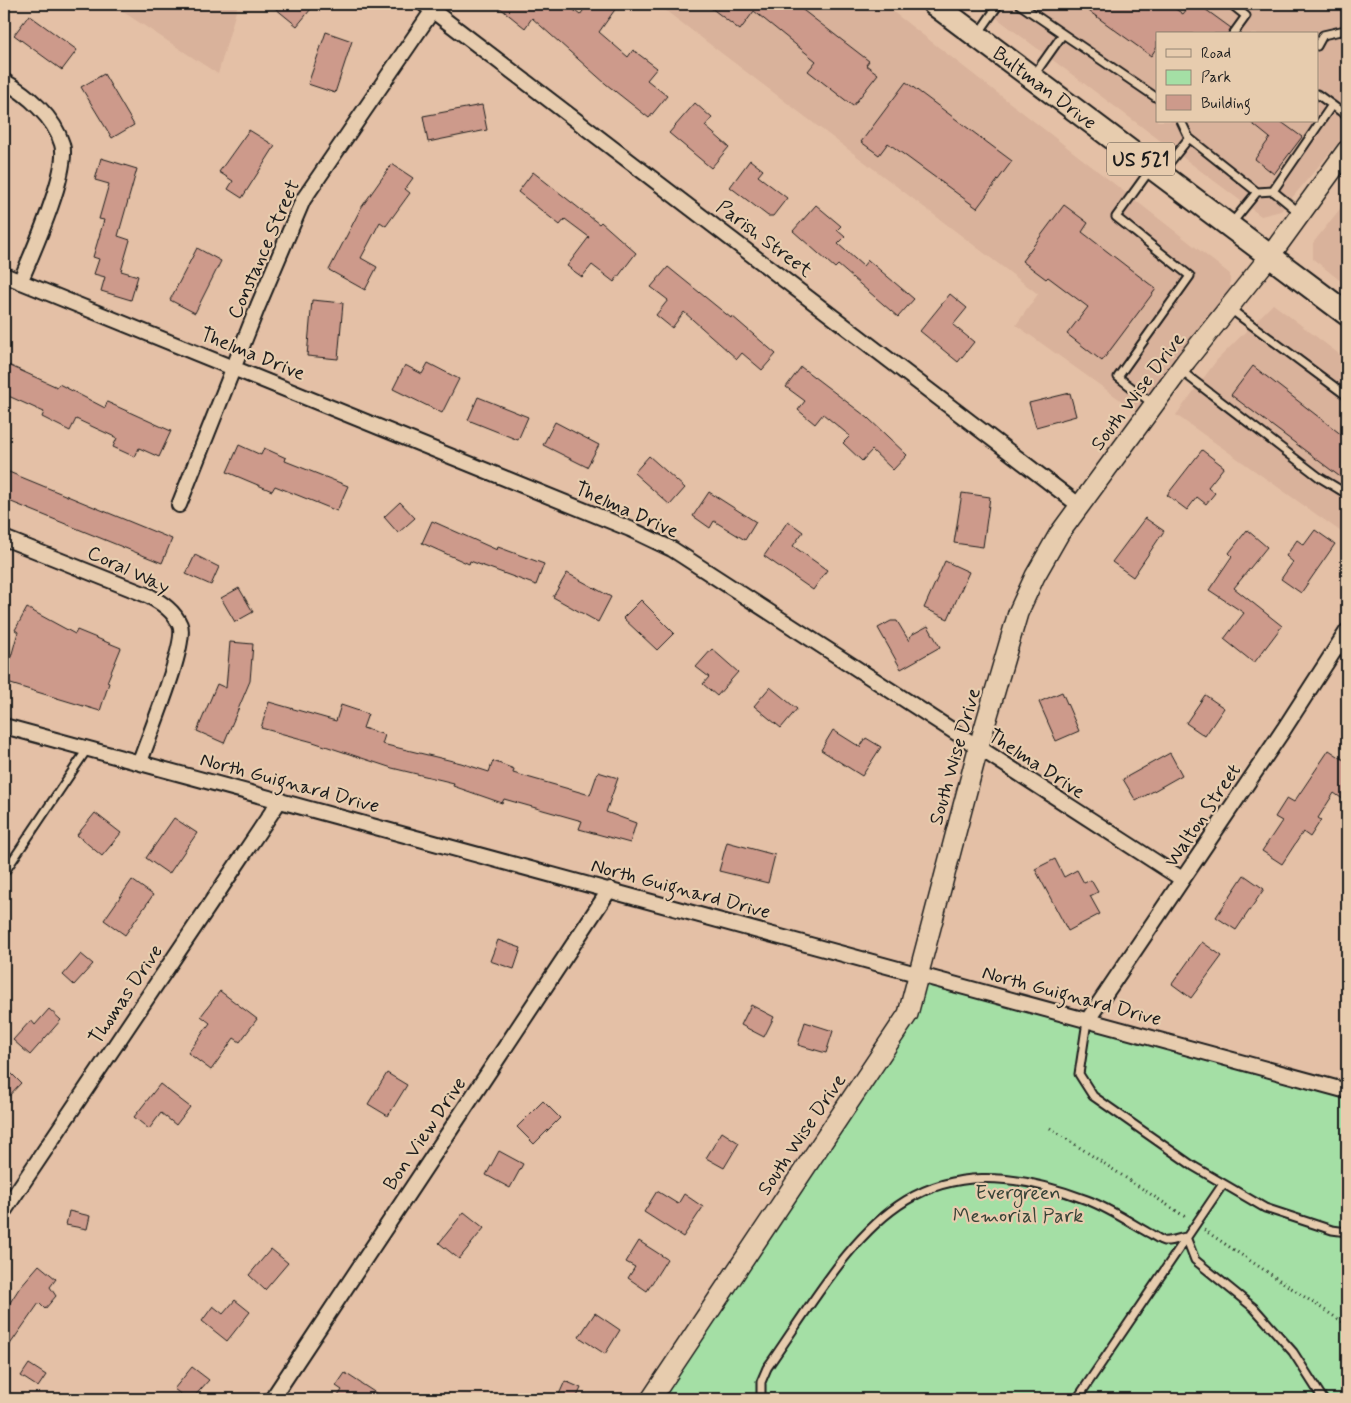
<svg xmlns="http://www.w3.org/2000/svg" width="1351" height="1403" viewBox="0 0 1351 1403" font-family="Mynerve,sans-serif">
<style>
.built{fill:#d9b29b;fill-rule:evenodd}
.green{fill:#a4dfa5;stroke:#607e60}
.building{fill:#cd9a8b;stroke:#1c1c1c}
.lines{fill:none;stroke-linecap:round;stroke-linejoin:round}
.service-casing{stroke:#1c1c1c;stroke-width:11}
.minor-casing{stroke:#1c1c1c;stroke-width:18}
.secondary-casing{stroke:#1c1c1c;stroke-width:22}
.trunk-casing{stroke:#1c1c1c;stroke-width:26}
.path{stroke:#1c1c1c;stroke-width:3;stroke-dasharray:1 4;stroke-linecap:butt}
.service{stroke:#e7ccae;stroke-width:7}
.minor{stroke:#e7ccae;stroke-width:14}
.secondary{stroke:#e7ccae;stroke-width:19}
.trunk{stroke:#e7ccae;stroke-width:22}
.labels{text-anchor:middle;stroke-width:4.5;stroke-linejoin:round;paint-order:stroke}
.shield{fill:#e7ccae;stroke:#595148;stroke-width:1}
.shield-label{font-size:19px;font-weight:bold;fill:#1c1c1c}
.street-label{font-size:20px;fill:#1c1c1c;stroke:#e7ccae}
.park-label{font-size:20px;fill:#374337;stroke:#e7ccae}
</style>
<rect width="100%" height="100%" fill="#e4c0a6"/>
<filter id="ink" filterUnits="userSpaceOnUse"><feTurbulence type="fractalNoise" baseFrequency=".02" numOctaves="2"/><feDisplacementMap in="SourceGraphic" scale="10" xChannelSelector="R" yChannelSelector="G"/><feConvolveMatrix kernelMatrix="1 2 1 2 8 2 1 2 1" color-interpolation-filters="sRGB"/></filter>
<g filter="url(#ink)">
<!-- built -->
<path class="built" d="M111 4H238L218 74Z
M657 4H883L1230 274V292L1140 414 1016 325 1038 294Z
M978 4H1347V126L1343 137 1281 211 1261 216ZM1157 34H1317V121H1157Z
M1347 200V286L1313 259V243Z
M1273 304 1347 360V536L1176 415 1217 360Z"/>
<!-- green -->
<path class="green" d="M920 974 1347 1091V1399H651L908 1014Z"/>
<!-- building -->
<path class="building" d="M270 4H315L297 26Z
M495 4H566L580 15 588 4H619L599 32 628 57 633 50 657 68 647 80 667 96 649 118 606 84 532 18 525 28Z
M706 4H795L869 61 866 65 878 74 853 106 808 71 816 61 754 11 740 30Z
M1079 4H1168L1183 14 1191 4H1198L1231 28 1228 34H1157V47L1151 56Z
M29 15 77 50 62 70 14 35Z
M326 32 352 41 335 93 308 84Z
M104 74 134 125 112 138 81 87Z
M906 82 1012 161 977 208 888 143 879 155 861 142Z
M695 103 712 118 705 126 729 147 711 168 669 133Z
M482 105 487 130 428 142 423 116Z
M1249 121H1280L1302 137 1274 174 1255 159 1270 138Z
M249 130 275 146 242 198 228 189 233 181 219 172Z
M101 158 137 169 118 236 130 240 121 271 138 276 131 300 101 291 105 277 94 274 99 259 93 257 104 220 99 219 109 184 95 180Z
M750 160 763 170 758 176 787 198 773 216H768L730 187Z
M392 164 413 178 405 189 410 193 386 226 380 222 361 258 377 267 365 290 329 270 361 208Z
M533 172 599 224 601 222 636 253 614 282 592 265 582 277 567 266 589 237 565 219 560 225 518 192Z
M816 205 841 226 837 230 845 237 838 244 863 266 868 260 914 299 898 317 838 265 835 268 793 231Z
M1064 205 1088 223 1082 232 1156 289 1102 361 1067 334 1088 307 1048 277 1046 279 1022 261Z
M197 248 221 261 195 313 170 300Z
M668 267 731 318 732 316 776 354 762 370 742 353 737 359 684 312 672 328 656 315 668 300 651 287Z
M950 294 967 308 953 325 974 342 958 362 920 331Z
M312 300 343 303 338 359 307 356Z
M4 363 57 387 59 384 105 408 107 402 171 431 159 457 139 448 135 457 113 447 117 438 76 419 70 431 42 417 44 412 4 394Z
M428 363 459 379 442 413 393 389 405 365 422 374Z
M1253 366 1347 439V482L1231 395Z
M801 367 868 418 907 455 893 470 872 450 862 461 843 443 850 436 823 414 815 424 798 410 805 401 786 387Z
M1070 393 1076 416 1036 427 1029 403Z
M478 397 528 417 518 440 468 420Z
M555 422 599 445 587 467 543 445Z
M239 445 261 455 264 448 286 458 285 461 348 486 337 511 275 486 272 491 227 472Z
M1202 450 1224 467 1208 487 1215 493 1206 504 1197 497 1187 510 1167 495Z
M649 456 685 488 670 505 634 473Z
M4 470 172 539 162 563 4 499Z
M709 492 756 522 745 540 714 521 710 528 693 516Z
M962 493 990 497 983 547 954 543Z
M400 502 415 518 398 533 384 517Z
M1145 518 1164 531 1133 577 1112 562Z
M432 521 497 550 498 547 544 564 536 585 470 561 469 564 422 543Z
M788 521 803 532 793 546 827 570 813 590 764 556Z
M1247 530 1267 547 1234 588 1282 626 1254 663 1224 639 1244 613 1209 590 1232 556 1229 553Z
M1315 530 1335 544 1301 593 1281 579 1293 562 1286 556 1297 540 1304 545Z
M195 555 219 567 211 585 186 574Z
M945 561 969 572 948 619 924 608Z
M567 573 611 597 598 622 553 597Z
M239 588 253 612 235 622 221 598Z
M641 600 674 633 657 650 623 618Z
M27 608 75 634 77 630 121 648 107 682 109 683 100 711 4 682 18 632 15 630Z
M891 621H897L909 641 911 635 928 626 940 647 901 669 878 628Z
M230 642 253 644 250 681 224 743 197 731 217 684 226 688Z
M712 649 738 672 717 696 703 684 709 677 696 667Z
M770 687 797 709 781 728 754 706Z
M1062 692 1079 731 1056 741 1039 702Z
M1205 695 1224 708 1205 736 1186 723Z
M269 702 336 721 341 705 368 714 363 728 385 735 382 744 461 763 489 772 493 761 514 769 513 773 590 795 598 772 618 778 606 812 636 823 630 843 579 829 582 821 504 799 502 803 453 786 454 783 392 768 313 742 261 728Z
M833 730 860 747 866 738 881 747 862 776 821 750Z
M1329 750 1347 762V802L1334 793 1318 818 1321 820 1310 837 1303 832 1282 864 1262 851 1282 821 1275 817 1287 798 1294 802Z
M1170 753 1182 775 1136 801 1123 779Z
M95 813 121 833 102 856 77 835Z
M174 818 197 833 169 874 146 858Z
M727 842 775 855 768 883 719 871Z
M1055 859 1064 877 1077 870 1084 883 1091 880 1098 892 1090 896 1100 914 1068 931 1035 869Z
M1244 875 1264 889 1236 930 1216 917Z
M132 880 153 895 125 935 104 920Z
M498 940 521 948 514 969 490 961Z
M1202 942 1222 956 1191 998 1172 984Z
M81 954 93 964 74 985 63 975Z
M220 991 257 1019 240 1042 234 1038 211 1070 188 1053 210 1023 201 1016Z
M751 1005 774 1017 764 1037 741 1025Z
M49 1009 61 1020 30 1055 13 1040 31 1020 35 1025Z
M805 1022 833 1031 826 1053 798 1045Z
M11 1073 21 1083 4 1101V1080Z
M387 1073 407 1085 388 1116 368 1104Z
M160 1084 190 1107 176 1125 161 1113 149 1129 134 1117Z
M543 1101 560 1118 534 1144 517 1127Z
M722 1132 739 1143 724 1168 706 1158Z
M499 1151 523 1164 510 1188 486 1175Z
M657 1191 678 1204 684 1194 703 1207 683 1237 644 1212Z
M69 1211 90 1216 87 1229 66 1225Z
M464 1212 484 1228 459 1259 439 1243Z
M639 1241 667 1259 647 1291 628 1278 635 1267 626 1262Z
M271 1249 288 1263 265 1290 249 1275Z
M39 1265 56 1279 50 1287 56 1296 45 1309 39 1303 4 1353V1312L20 1287Z
M235 1300 250 1312 227 1341 202 1321 213 1306 223 1314Z
M595 1313 620 1330 605 1354 579 1337Z
M29 1364 46 1375 38 1387 21 1376Z
M192 1367 209 1380 192 1399H187L174 1389Z
M345 1373 385 1399H336L342 1390 336 1386Z
M565 1381 581 1388 576 1399H557Z"/>
<g class="lines">
<!-- service casing -->
<g class="service-casing">
<path id="service" d="M1019 4 1063 34
M1231 4 1246 16 1233 34
M978 34 999 4
M1317 46 1323 35 1345 30
M1034 75 1063 34 1157 98
M1317 94 1347 116
M1181 121 1189 138
M1150 170 1116 217 1190 276 1118 377 1153 404
M1162 172 1189 138 1257 192 1231 224
M1273 191 1332 105
M1257 192 1273 191 1301 214
M1229 308 1347 396
M1180 370 1319 477 1347 494
M4 873 88 748
M1087 1021 1079 1074 1093 1096 1193 1166 1265 1208 1332 1230 1347 1232
M1186 1237 1195 1260 1254 1308 1293 1352 1323 1399
M761 1399V1382L767 1368C857 1238 906 1131 1087 1200 1108 1208 1128 1221 1147 1232 1152 1234 1159 1240 1164 1241 1170 1242 1180 1238 1186 1237
M1077 1399 1223 1184"/>
</g>
<!-- minor casing -->
<g class="minor-casing">
<path id="minor" d="M424 4 1080 506
M4 81C27 94 54 117 62 144 70 170 32 254 20 282
M4 275 630 529 672 549 1182 879
M179 505 258 306 303 200 437 4
M4 538 149 596C162 603 174 611 180 625 188 643 148 738 140 762
M4 726 1347 1091
M1087 1021 1284 729 1347 631
M4 1211 280 800
M272 1399 610 889"/>
</g>
<!-- secondary casing -->
<g class="secondary-casing">
<path id="secondary" d="M651 1399 908 1014 978 749 1018 613 1035 576 1059 534 1186 361 1270 256 1347 150"/>
</g>
<!-- trunk casing -->
<g class="trunk-casing">
<g id="trunk">
<path id="s1" d="M934 4 1347 314"/>
</g>
</g>
<!-- path -->
<path class="path" d="M1050 1128 1187 1218
M1204 1230 1347 1325"/>
<!-- service -->
<use href="#service" class="service"/>
<!-- minor -->
<use href="#minor" class="minor"/>
<!-- secondary -->
<use href="#secondary" class="secondary"/>
<!-- trunk -->
<use href="#trunk" class="trunk"/>
</g>
</g>
<g class="labels">
<!-- shield labels -->
<rect class="shield" x="1107" y="142.5" width="68" height="33" rx="4"/>
<g class="shield-label">
<text x="1141" y="166">US 521</text>
</g>
<!-- street labels -->
<g class="street-label">
<text dy="7" stroke="none"><textPath href="#s1" startOffset="139">Bultman Drive</textPath></text>
<text transform="translate(765 238) rotate(37)" y="7">Parish Street</text>
<text transform="translate(263 249) rotate(-66)" y="7">Constance Street</text>
<text transform="translate(253 353) rotate(22)" y="7">Thelma Drive</text>
<text transform="translate(1137 391) rotate(-53)" y="7">South Wise Drive</text>
<text transform="translate(627 509) rotate(24)" y="7">Thelma Drive</text>
<text transform="translate(129 569) rotate(25)" y="7">Coral Way</text>
<text transform="translate(954 756) rotate(-74)" y="7">South Wise Drive</text>
<text transform="translate(1037 763) rotate(33)" y="7">Thelma Drive</text>
<text transform="translate(290 782) rotate(15)" y="7">North Guignard Drive</text>
<text transform="translate(1202 815) rotate(-56)" y="7">Walton Street</text>
<text transform="translate(681 888) rotate(15)" y="7">North Guignard Drive</text>
<text transform="translate(125 994) rotate(-56)" y="7">Thomas Drive</text>
<text transform="translate(1072 995) rotate(15)" y="7">North Guignard Drive</text>
<text transform="translate(424 1133) rotate(-56)" y="7">Bon View Drive</text>
<text transform="translate(801 1134) rotate(-56)" y="7">South Wise Drive</text>
</g>
<!-- park labels -->
<g class="park-label">
<text x="1018" y="1199">Evergreen<tspan x="1018" dy="23">Memorial Park</tspan></text>
</g>
</g>
<!-- margin -->
<rect width="1351" height="1403" fill="none" stroke="#e7ccae" stroke-width="20"/>
<rect x="10" y="10" width="1331" height="1383" fill="none" stroke="#1c1c1c" stroke-width="2" filter="url(#ink)"/>
<!-- legend -->
<rect x="1156" y="32" width="162" height="90" fill="#e7ccae" stroke="#968674"/>
<rect x="1166" y="49" width="25" height="8" fill="#e7ccae" stroke="#968674"/>
<text x="1201" y="58" font-size="15" fill="#1c1c1c">Road</text>
<rect x="1166" y="70" width="25" height="15" fill="#a4dfa5" stroke="#968674"/>
<text x="1201" y="82" font-size="15" fill="#1c1c1c">Park</text>
<rect x="1166" y="95" width="25" height="15" fill="#cd9a8b" stroke="#968674"/>
<text x="1201" y="108" font-size="15" fill="#1c1c1c">Building</text>
</svg>
